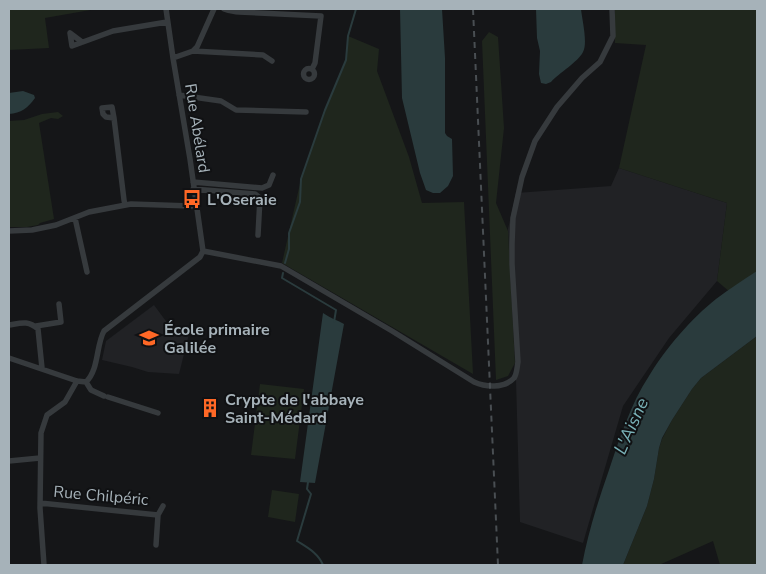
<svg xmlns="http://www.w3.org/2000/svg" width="766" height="574" viewBox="0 0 766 574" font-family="'Nunito Sans',sans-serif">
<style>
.built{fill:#212225}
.green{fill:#1f261d}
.water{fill:#2a3b3d}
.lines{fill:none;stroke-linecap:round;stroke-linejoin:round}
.stream{stroke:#2a3b3d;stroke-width:2}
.minor{stroke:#363a3d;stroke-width:5.5}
.rail{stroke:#494e52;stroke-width:2;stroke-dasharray:6 5;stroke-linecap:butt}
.labels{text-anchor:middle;stroke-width:4;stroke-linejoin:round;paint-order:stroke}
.street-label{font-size:16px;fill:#a6b2b9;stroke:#101113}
.poi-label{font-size:16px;font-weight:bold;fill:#a6b2b9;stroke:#101113;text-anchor:start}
.water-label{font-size:18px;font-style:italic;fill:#79b1b7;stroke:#101113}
</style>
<rect width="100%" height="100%" fill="#151618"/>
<!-- built -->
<path class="built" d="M619 168 727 203 717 281 669 338 623 406 583 543 520 522 516 380 508 229 516 193 611 186Z
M154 305 171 328 178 325 184 334H189L179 374 148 372 132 367 102 360 106 341Z"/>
<!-- green -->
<path class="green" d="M9 9H96L45 18 49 48 9 50Z
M615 9H757V315L717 281 727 203 619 168 646 45 615 43Z
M489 32 498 37 504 128 496 203 508 231 515 363 508 376 496 380 482 41Z
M348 36 379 49 377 71 409 157 422 203 464 202 473 374 282 263 301 179 325 110 346 60Z
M58 112 63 116 58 119 51 118 39 123 54 219 40 223 38 225 27 227H9V121L24 120 42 114Z
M757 336V565H720L713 541 659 565H623L647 506 654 479 659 448 662 439 672 420 692 389 701 378Z
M260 384 304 389 295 459 251 455Z
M272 490 299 494 295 522 268 517Z"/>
<!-- water -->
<path class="water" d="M400 9H442L445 58V133L447 136 452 139 453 176 448 186 440 193H433L426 190 420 173 402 98Z
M536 9H581C582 19 588 43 583 52 578 62 559 73 551 82L546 84 541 83 539 74 540 51 537 38Z
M23 91 34 95 35 98C28 108 21 113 9 114V93Z
M757 271V336L701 378 692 389 672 420 662 438 659 448 654 479 647 506 623 565H582C588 533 598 501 609 470 619 440 631 403 649 376 665 349 692 318 716 299 729 289 743 280 757 271Z
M323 313C330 318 337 320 344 324L315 483 300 482Z"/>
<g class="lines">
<!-- stream -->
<path class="stream" d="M285 263 289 249V233L300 202 301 179 325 110 346 60 348 36 356 9
M283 273 282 278 336 310 334 322
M308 482 307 489 311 494 297 541C308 548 318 553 323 565"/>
<!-- minor -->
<path class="minor" d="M166 9 173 58 190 159 203 251
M224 9C230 11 233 12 239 12V9
M239 12 321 16 315 63 312 69
M82 42 70 33 72 46 113 31 167 22
M193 51 263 55 272 61
M173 58 193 51 197 47 214 9
M303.5 74a5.5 5.5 0 1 1 11 0a5.5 5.5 0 1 1-11 0Z
M179 95 221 101 236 110 306 112
M114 118 106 117 103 114 102 108 112 107 114 118 124 200 125 205
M193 182 262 188 269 185 273 175
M193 189 255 194 260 198 258 235
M75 218 87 272
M9 231 32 230 56 225 89 212 131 204 191 206 196 205
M203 251 281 266 392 331 474 382C485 387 504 389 514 378 517 374 517 367 518 362L512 264V244L513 218 522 177 535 141 557 107 582 78 600 62 613 36 612 9
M9 325C21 323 28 320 38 329L42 368
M36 326 61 322 59 304
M9 358 77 381 86 382
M86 382C99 370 96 345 104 331L200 257 203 251
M86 382 91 390 104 396
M108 397 158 413
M9 461 40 458
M40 503 158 515 156 545
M158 515 163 506
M44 565 40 508 41 433 47 415 65 402 77 381"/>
<!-- rail -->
<path class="rail" d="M473 9 498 565"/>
</g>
<!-- icons -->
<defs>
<g id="bus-bare" transform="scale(1.5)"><path d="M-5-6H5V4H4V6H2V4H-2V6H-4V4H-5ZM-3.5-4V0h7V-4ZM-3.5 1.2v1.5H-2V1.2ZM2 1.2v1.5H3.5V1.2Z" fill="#ff6826" stroke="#101113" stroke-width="2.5" paint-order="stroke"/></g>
<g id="school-bare" transform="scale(1.5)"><path d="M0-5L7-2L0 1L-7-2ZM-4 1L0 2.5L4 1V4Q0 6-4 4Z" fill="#ff6826" stroke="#101113" stroke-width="2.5" paint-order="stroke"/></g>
<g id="building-bare" transform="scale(1.5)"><path d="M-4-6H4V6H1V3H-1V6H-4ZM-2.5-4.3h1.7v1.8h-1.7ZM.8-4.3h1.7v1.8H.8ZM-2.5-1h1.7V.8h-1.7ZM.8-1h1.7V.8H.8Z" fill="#ff6826" stroke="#101113" stroke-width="2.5" paint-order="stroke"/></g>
</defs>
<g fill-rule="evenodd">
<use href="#bus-bare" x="192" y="199"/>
<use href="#school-bare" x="149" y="338"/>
<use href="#building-bare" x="210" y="408"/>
</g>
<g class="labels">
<!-- street labels -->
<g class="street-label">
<text transform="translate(198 128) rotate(81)" y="6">Rue Abélard</text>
<text transform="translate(101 495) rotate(5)" y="6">Rue Chilpéric</text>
</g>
<!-- poi labels -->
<g class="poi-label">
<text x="207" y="205">L'Oseraie</text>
<text x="164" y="335">École primaire<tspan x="164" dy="18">Galilée</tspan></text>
<text x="225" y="405">Crypte de l'abbaye<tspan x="225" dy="18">Saint-Médard</tspan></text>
</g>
<!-- water labels -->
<g class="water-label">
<text transform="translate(631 426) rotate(-66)" y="6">L'Aisne</text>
</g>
</g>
<!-- border -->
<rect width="766" height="574" fill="none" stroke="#a6b2b9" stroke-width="20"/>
</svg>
